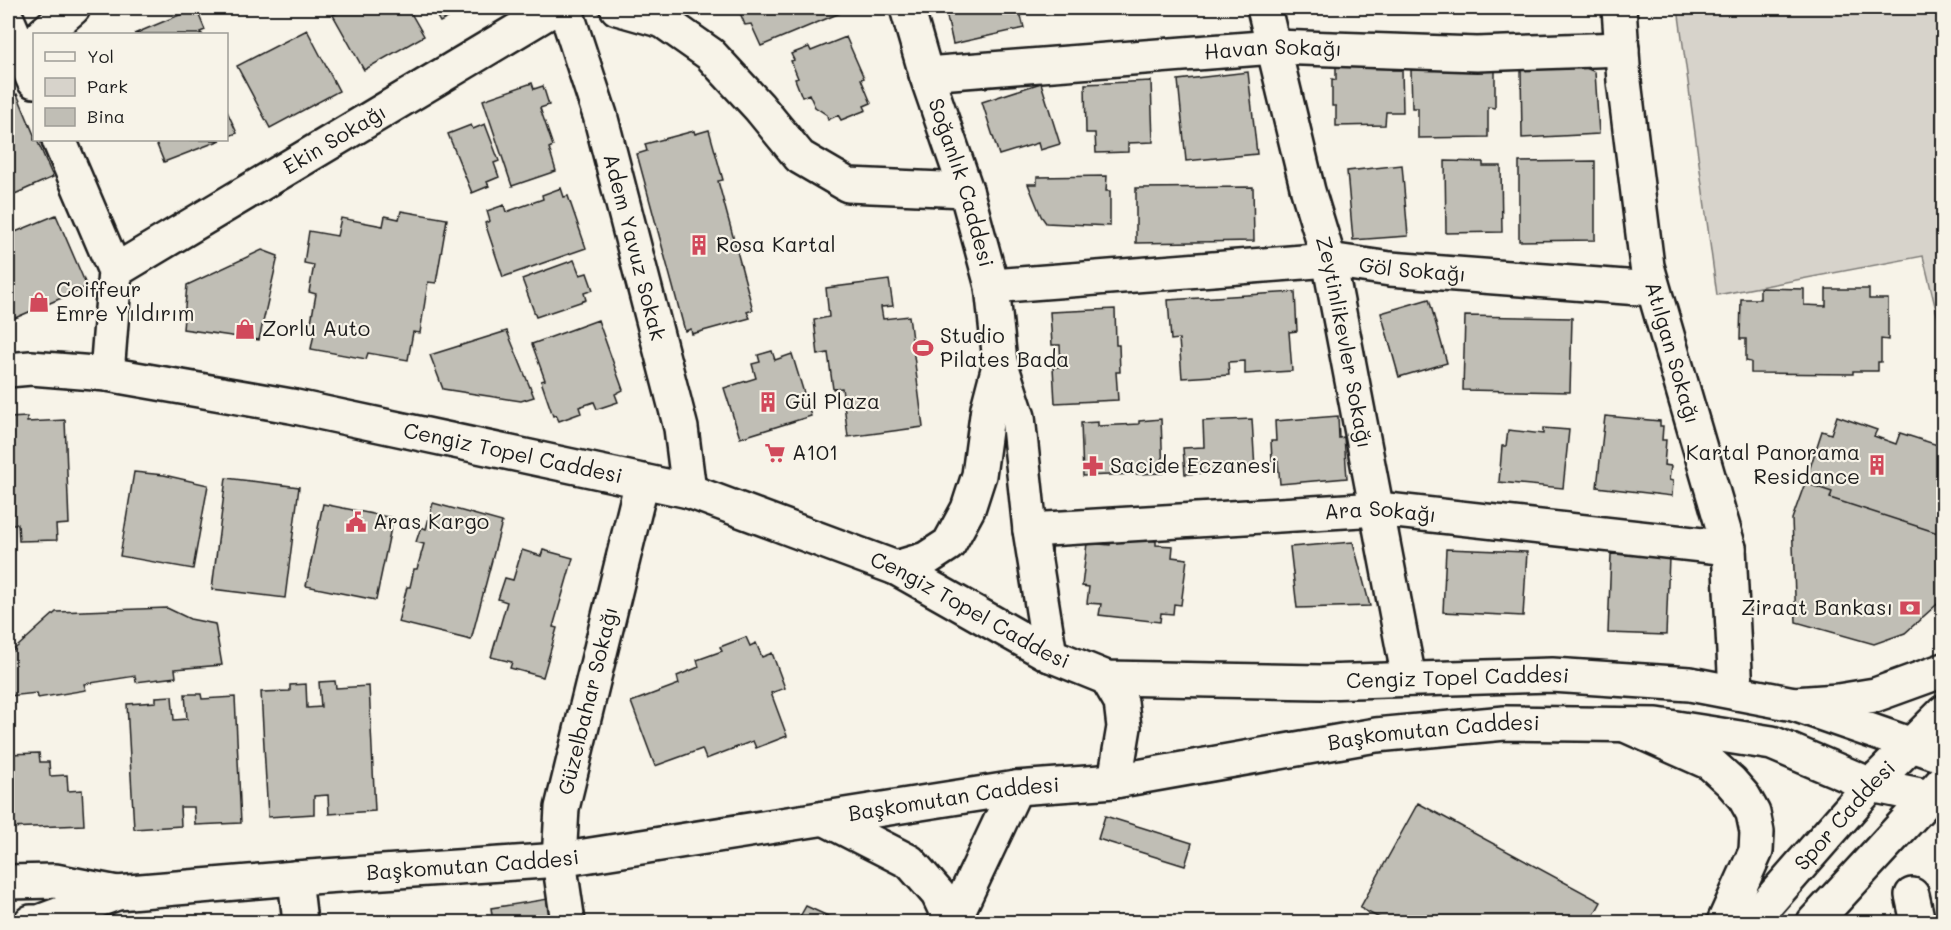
<svg xmlns="http://www.w3.org/2000/svg" width="1951" height="930" viewBox="0 0 1951 930" font-family="Mali,sans-serif">
<style>
.green{fill:#d7d3cb;stroke:#7a7874;stroke-width:1.5}
.building{fill:#c0beb5;stroke:#1c1c1c;stroke-width:1.5}
.lines{fill:none;stroke-linecap:round;stroke-linejoin:round}
.street-casing{stroke:#1c1c1c;stroke-width:38}
.secondary-casing{stroke:#1c1c1c;stroke-width:38}
.primary-casing{stroke:#1c1c1c;stroke-width:38}
.street{stroke:#f7f3e8;stroke-width:33}
.secondary{stroke:#f7f3e8;stroke-width:33}
.primary{stroke:#f7f3e8;stroke-width:33}
.labels{text-anchor:middle;stroke-width:4.5;stroke-linejoin:round;paint-order:stroke}
.street-label{font-size:21px;fill:#1c1c1c;stroke:#f7f3e8}
.poi-label{font-size:21px;fill:#1c1c1c;stroke:#f7f3e8;text-anchor:start}
</style>
<rect width="100%" height="100%" fill="#f7f3e8"/>
<filter id="ink" filterUnits="userSpaceOnUse"><feTurbulence type="fractalNoise" baseFrequency=".0167" numOctaves="2"/><feDisplacementMap in="SourceGraphic" scale="12" xChannelSelector="R" yChannelSelector="G"/><feConvolveMatrix kernelMatrix="1 2 1 2 8 2 1 2 1" color-interpolation-filters="sRGB"/></filter>
<g filter="url(#ink)">
<!-- green -->
<path class="green" d="M1678 8H1943V339L1923 256 1717 295Z"/>
<!-- building -->
<path class="building" d="M196 8 205 30 200 32 202 34H134Z
M346 8H408L424 36 364 70 333 15Z
M432 8H467L440 22Z
M738 8H838L840 13 761 46 751 24 745 25Z
M945 8H1019L1024 28 953 44Z
M1045 8H1125L1092 13 1091 8 1046 15Z
M307 30 339 91 270 128 237 66Z
M846 37 864 78 861 79 871 103 864 106 866 110 841 120 838 115 828 120 827 115 815 107 809 94 802 97 795 79 798 78 791 61 794 60 791 54 809 47 811 51Z
M1336 62H1393L1392 70H1402L1403 112H1386L1385 125 1336 126V106H1332V79L1336 80Z
M1495 68V108L1488 107V137L1418 138V108H1412L1411 70Z
M1586 68 1595 72 1599 134 1522 138 1521 69Z
M1248 72 1257 154 1186 161 1178 80Z
M1151 81 1153 142 1128 143V152L1096 153 1095 133H1086L1085 84Z
M532 83 534 89 543 86 549 105 540 108 553 146 549 148 556 171 512 186 483 100Z
M1041 83 1060 144 1040 150 1038 143 999 155 982 102Z
M17 94 34 135V140H37L53 177 8 197V98Z
M226 109 237 133 226 137Z
M485 124 499 161 494 163 499 177 487 182 489 186 472 193 448 134 471 125 473 129Z
M709 130 723 180 718 181 753 310 747 312 750 318 692 334 691 329 685 331 637 154 647 151 645 144 694 131 695 134Z
M155 140H221L164 162Z
M1445 161 1483 162V166H1501L1502 232 1446 233Z
M1595 161V240L1519 241V162Z
M1402 165 1408 236 1353 240 1347 171Z
M1107 176 1106 191H1110V226L1046 223 1041 216 1028 184H1037V177Z
M1253 187 1254 241 1136 243V188Z
M561 188 564 197 568 196 586 248 503 277 485 223 490 221 487 211 504 205 506 212 543 199 542 195Z
M401 211 447 219 436 283 428 282 420 333 413 332 408 360 368 353 366 359 311 349 316 323 311 322 316 294 309 292 314 265 304 263 309 231 337 236 341 218 383 226 385 216 399 219Z
M56 215 87 287 8 321V235Z
M262 250 278 256 259 340 183 329 187 285Z
M574 260 580 275 587 273 593 290 584 293 586 300 536 317 522 279Z
M889 280 893 306 881 307 883 319 909 316 923 427 848 437 842 388 833 389 828 353 818 355 814 320 829 317 826 288Z
M1760 288 1804 289V305L1826 306V289H1869V299H1888V340L1881 339V362H1878V371H1853V374L1751 373V362L1746 361V339H1740L1741 299H1760Z
M1295 292 1297 331 1289 332 1292 371 1245 374V361L1228 362 1229 375 1182 378 1179 339 1171 340 1168 300Z
M1429 299 1447 363 1399 377 1381 313Z
M1115 309 1116 345H1119L1120 372H1116L1118 400 1055 403 1053 367H1061L1060 345H1052L1050 312Z
M1465 316 1572 318 1570 392 1463 390Z
M598 320 623 390 615 394 618 402 597 409 594 402 579 407 581 413 559 421 556 415 553 416 541 381 545 380 532 344Z
M507 331 534 397 521 401 443 389 430 355Z
M772 351 775 360 792 354 811 416 740 438 724 388 756 378 752 364 760 362 758 355Z
M1338 416 1339 438 1344 437 1347 478 1280 484 1278 461H1272L1271 441H1276L1275 421Z
M1605 416 1660 421V426H1663L1662 440H1666L1664 465 1671 466 1669 480 1673 481 1672 496 1597 487Z
M1837 416 1877 430 1874 436 1896 444 1900 433 1944 447V535L1830 498 1832 492 1805 483 1822 431 1831 434Z
M27 417V422L65 420 69 524 56 525 57 540 19 541 18 524H12L11 492H8V418Z
M1161 419 1163 473 1083 476 1081 423 1098 422V426L1139 424V421Z
M1252 419 1255 470 1185 474 1183 448 1204 447 1203 421Z
M1543 428 1569 430 1563 488 1499 482 1502 446H1506L1508 430 1543 434Z
M134 472 164 475 208 485 193 569 120 556Z
M226 478 299 487 285 598 212 589Z
M1805 483 1832 492 1830 498 1944 535V598L1905 633 1874 644 1796 622 1792 519Z
M433 503 502 522 471 640 398 622 407 587H410L414 569H417L424 544 416 542 421 527 426 529Z
M323 504 393 518 376 600 306 586Z
M1111 536 1156 541V545L1173 546 1172 557 1187 559 1181 605 1174 604 1173 614 1161 613 1160 622 1099 615 1101 604 1087 603 1089 587 1082 586 1087 543 1110 545Z
M1353 542 1370 606 1297 608 1290 547Z
M1446 549 1527 552 1523 616 1443 612Z
M522 550 541 556 543 550 573 558 553 627 557 628 543 677 510 668 512 662 491 657 507 602 498 599 505 578 513 580Z
M1611 554 1669 557 1666 635 1608 633Z
M167 608 190 619 215 624 222 665 175 669 176 677 136 682 135 676 84 684 86 690 38 698 37 693 9 696 8 655 56 612Z
M746 637 750 646 756 643 762 657 772 653 785 688 771 693 787 736 756 748 753 741 706 759 702 749 655 766 631 702 679 684 677 676 699 667 697 660 722 651 720 647Z
M335 681 336 688 369 686 375 811 329 814 328 795 314 796V814L268 817 261 692 290 691V685L306 684 307 708 321 707 319 682Z
M185 694H201L202 699 235 697 241 823 195 825 194 807H180L181 826 134 829 127 704 156 702V697L172 696 174 720 187 719Z
M39 753 40 762H49L50 776 67 775 68 791 82 790 84 825 8 828V754Z
M1418 803 1601 902 1590 922H1387L1360 908Z
M1105 816 1192 843 1185 866 1098 839Z
M548 899 552 922H493L491 908Z
M806 906 841 922H797Z"/>
<g class="lines">
<!-- street casing -->
<g class="street-casing">
<g id="street">
<path id="s1" d="M565 8 600 115 681 428 689 491"/>
<path d="M617 8 663 21 710 54 759 107 800 157 848 185 966 190"/>
<path id="s2" d="M1264 8 1308 191 1329 260 1409 679"/>
<path id="s3" d="M1619 8 1624 81 1647 266 1729 548 1736 693"/>
<path d="M8 21 34 81"/>
<path d="M43 34 73 8"/>
<path id="s4" d="M926 74 1274 47 1477 54 1622 49"/>
<path d="M59 140 115 271 107 374"/>
<path id="s5" d="M115 271 555 8"/>
<path id="s6" d="M992 286 1329 260 1390 269 1652 289"/>
<path id="s7" d="M1030 530 1378 509 1729 548"/>
<path d="M295 878 300 922"/>
<path d="M1912 895 1918 922"/>
<path id="s8" d="M568 922 559 860 562 808 642 481"/>
</g>
</g>
<!-- secondary casing -->
<g class="secondary-casing">
<g id="secondary">
<path id="s9" d="M907 8 926 74 966 190 992 286 1000 362 1018 417 1030 530 1050 655"/>
<path id="s10" d="M8 370 31 368 107 374 291 406 689 491 896 568 1050 655 1107 678 1321 682 1552 675 1690 684 1794 704 1944 756"/>
<path d="M896 568 926 559 949 544 968 509 979 475 988 408 1000 362"/>
<path d="M1107 678 1121 702 1124 727 1115 781"/>
<path d="M824 818 910 862 938 894 951 922"/>
<path d="M8 882 55 881 117 893"/>
<path id="s11" d="M31 922H39L117 893 295 878 559 860 1016 788 1115 781 1376 735 1505 723 1657 725 1772 743 1871 785 1944 800"/>
<path d="M953 922 1016 788"/>
</g>
</g>
<!-- primary casing -->
<g class="primary-casing">
<g id="primary">
<path d="M1794 704 1838 701 1875 695 1944 670"/>
<path d="M1625 725 1710 763 1731 782 1744 797 1753 813 1757 832 1756 851 1724 922"/>
<path id="s12" d="M1751 922 1871 785 1944 712"/>
<path d="M1814 922 1944 781"/>
</g>
</g>
<!-- street -->
<use href="#street" class="street"/>
<!-- secondary -->
<use href="#secondary" class="secondary"/>
<!-- primary -->
<use href="#primary" class="primary"/>
</g>
</g>
<!-- icons -->
<defs>
<g id="building-bare" transform="scale(1.62)"><path d="M-4-6H4V6H1V3H-1V6H-4ZM-2.5-4.3h1.7v1.8h-1.7ZM.8-4.3h1.7v1.8H.8ZM-2.5-1h1.7V.8h-1.7ZM.8-1h1.7V.8H.8Z" fill="#d1495b" stroke="#f7f3e8" stroke-width="2.5" paint-order="stroke"/></g>
<g id="shop-bare" transform="scale(1.62)"><path d="M-5-2.5h2.3a2.7 3.5 0 0 1 5.4 0H5L5.5 6h-11ZM-1.5-2.5h3a1.5 2.3 0 0 0-3 0Z" fill="#d1495b" stroke="#f7f3e8" stroke-width="2.5" paint-order="stroke"/></g>
<g id="stadium-bare" transform="scale(1.62)"><path d="M0-5a6.5 5 0 1 0 0 10a6.5 5 0 1 0 0-10ZM-3.5-1.8h7v3.6h-7Z" fill="#d1495b" stroke="#f7f3e8" stroke-width="2.5" paint-order="stroke"/></g>
<g id="supermarket-bare" transform="scale(1.62)"><path d="M-6-5.5h2.5l.6 2H6L4.5 2H-2.5L-4.4-4H-6ZM-1.5 3.2a1.3 1.3 0 1 0 .1 0ZM3 3.2a1.3 1.3 0 1 0 .1 0Z" fill="#d1495b" stroke="#f7f3e8" stroke-width="2.5" paint-order="stroke"/></g>
<g id="pharmacy-bare" transform="scale(1.62)"><path d="M-2-6h4v4h4v4h-4v4h-4v-4h-4v-4h4Z" fill="#d1495b" stroke="#f7f3e8" stroke-width="2.5" paint-order="stroke"/></g>
<g id="civic-bare" transform="scale(1.62)"><path d="M-.6-6.5H3V-4.5H.6V-3L4-1V1h2V6H-6V1h2V-1L-.6-3ZM-1.2 2.5V6h2.4V2.5Z" fill="#d1495b" stroke="#f7f3e8" stroke-width="2.5" paint-order="stroke"/></g>
<g id="bank-bare" transform="scale(1.62)"><path d="M-6-4H6V4H-6ZM0-2.3a2.3 2.3 0 1 0 0 4.6a2.3 2.3 0 1 0 0-4.6Z" fill="#d1495b" stroke="#f7f3e8" stroke-width="2.5" paint-order="stroke"/></g>
</defs>
<g fill-rule="evenodd">
<use href="#building-bare" x="699" y="245"/>
<use href="#shop-bare" x="39" y="302"/>
<use href="#shop-bare" x="245" y="329"/>
<use href="#stadium-bare" x="923" y="348"/>
<use href="#building-bare" x="768" y="402"/>
<use href="#supermarket-bare" x="775" y="453"/>
<use href="#building-bare" x="1877" y="465"/>
<use href="#pharmacy-bare" x="1093" y="466"/>
<use href="#civic-bare" x="356" y="522"/>
<use href="#bank-bare" x="1910" y="608"/>
</g>
<g class="labels">
<!-- street labels -->
<g class="street-label">
<text dy="7" stroke="none"><textPath href="#s4" startOffset="348">Havan Sokağı</textPath></text>
<text dy="7" stroke="none"><textPath href="#s5" startOffset="256">Ekin Sokağı</textPath></text>
<text dy="7" stroke="none"><textPath href="#s9" startOffset="183">Soğanlık Caddesi</textPath></text>
<text dy="7" stroke="none"><textPath href="#s1" startOffset="249">Adem Yavuz Sokak</textPath></text>
<text dy="7" stroke="none"><textPath href="#s6" startOffset="422">Göl Sokağı</textPath></text>
<text dy="7" stroke="none"><textPath href="#s2" startOffset="344">Zeytinlikevler Sokağı</textPath></text>
<text dy="7" stroke="none"><textPath href="#s3" startOffset="350">Atılgan Sokağı</textPath></text>
<text dy="7" stroke="none"><textPath href="#s10" startOffset="513">Cengiz Topel Caddesi</textPath></text>
<text dy="7" stroke="none"><textPath href="#s7" startOffset="351">Ara Sokağı</textPath></text>
<text dy="7" stroke="none"><textPath href="#s10" startOffset="999">Cengiz Topel Caddesi</textPath></text>
<text dy="7" stroke="none"><textPath href="#s10" startOffset="1503">Cengiz Topel Caddesi</textPath></text>
<text dy="7" stroke="none"><textPath href="#s8" startOffset="225">Güzelbahar Sokağı</textPath></text>
<text dy="7" stroke="none"><textPath href="#s11" startOffset="1419">Başkomutan Caddesi</textPath></text>
<text dy="7" stroke="none"><textPath href="#s11" startOffset="934">Başkomutan Caddesi</textPath></text>
<text dy="7" stroke="none"><textPath href="#s12" startOffset="142">Spor Caddesi</textPath></text>
<text dy="7" stroke="none"><textPath href="#s11" startOffset="448">Başkomutan Caddesi</textPath></text>
</g>
<!-- poi labels -->
<g class="poi-label">
<text x="716" y="252">Rosa Kartal</text>
<text x="56" y="297">Coiffeur<tspan x="56" dy="24">Emre Yıldırım</tspan></text>
<text x="262" y="336">Zorlu Auto</text>
<text x="940" y="343">Studio<tspan x="940" dy="24">Pilates Bada</tspan></text>
<text x="785" y="409">Gül Plaza</text>
<text x="792" y="460">A101</text>
<text x="1860" y="460" text-anchor="end">Kartal Panorama<tspan x="1860" dy="24">Residance</tspan></text>
<text x="1110" y="473">Sacide Eczanesi</text>
<text x="373" y="529">Aras Kargo</text>
<text x="1893" y="615" text-anchor="end">Ziraat Bankası</text>
</g>
</g>
<!-- margin -->
<rect width="1951" height="930" fill="none" stroke="#f7f3e8" stroke-width="30"/>
<rect x="15" y="15" width="1921" height="900" fill="none" stroke="#1c1c1c" stroke-width="2" filter="url(#ink)"/>
<!-- legend -->
<rect x="33" y="33" width="195" height="108" fill="#f7f3e8" stroke="#9f9d96" stroke-width="1.5"/>
<rect x="45" y="52" width="30" height="9" fill="#f7f3e8" stroke="#9f9d96" stroke-width="1.5"/>
<text x="87" y="63" font-size="18" fill="#1c1c1c">Yol</text>
<rect x="45" y="78" width="30" height="18" fill="#d7d3cb" stroke="#9f9d96" stroke-width="1.5"/>
<text x="87" y="93" font-size="18" fill="#1c1c1c">Park</text>
<rect x="45" y="108" width="30" height="18" fill="#c0beb5" stroke="#9f9d96" stroke-width="1.5"/>
<text x="87" y="123" font-size="18" fill="#1c1c1c">Bina</text>
</svg>
